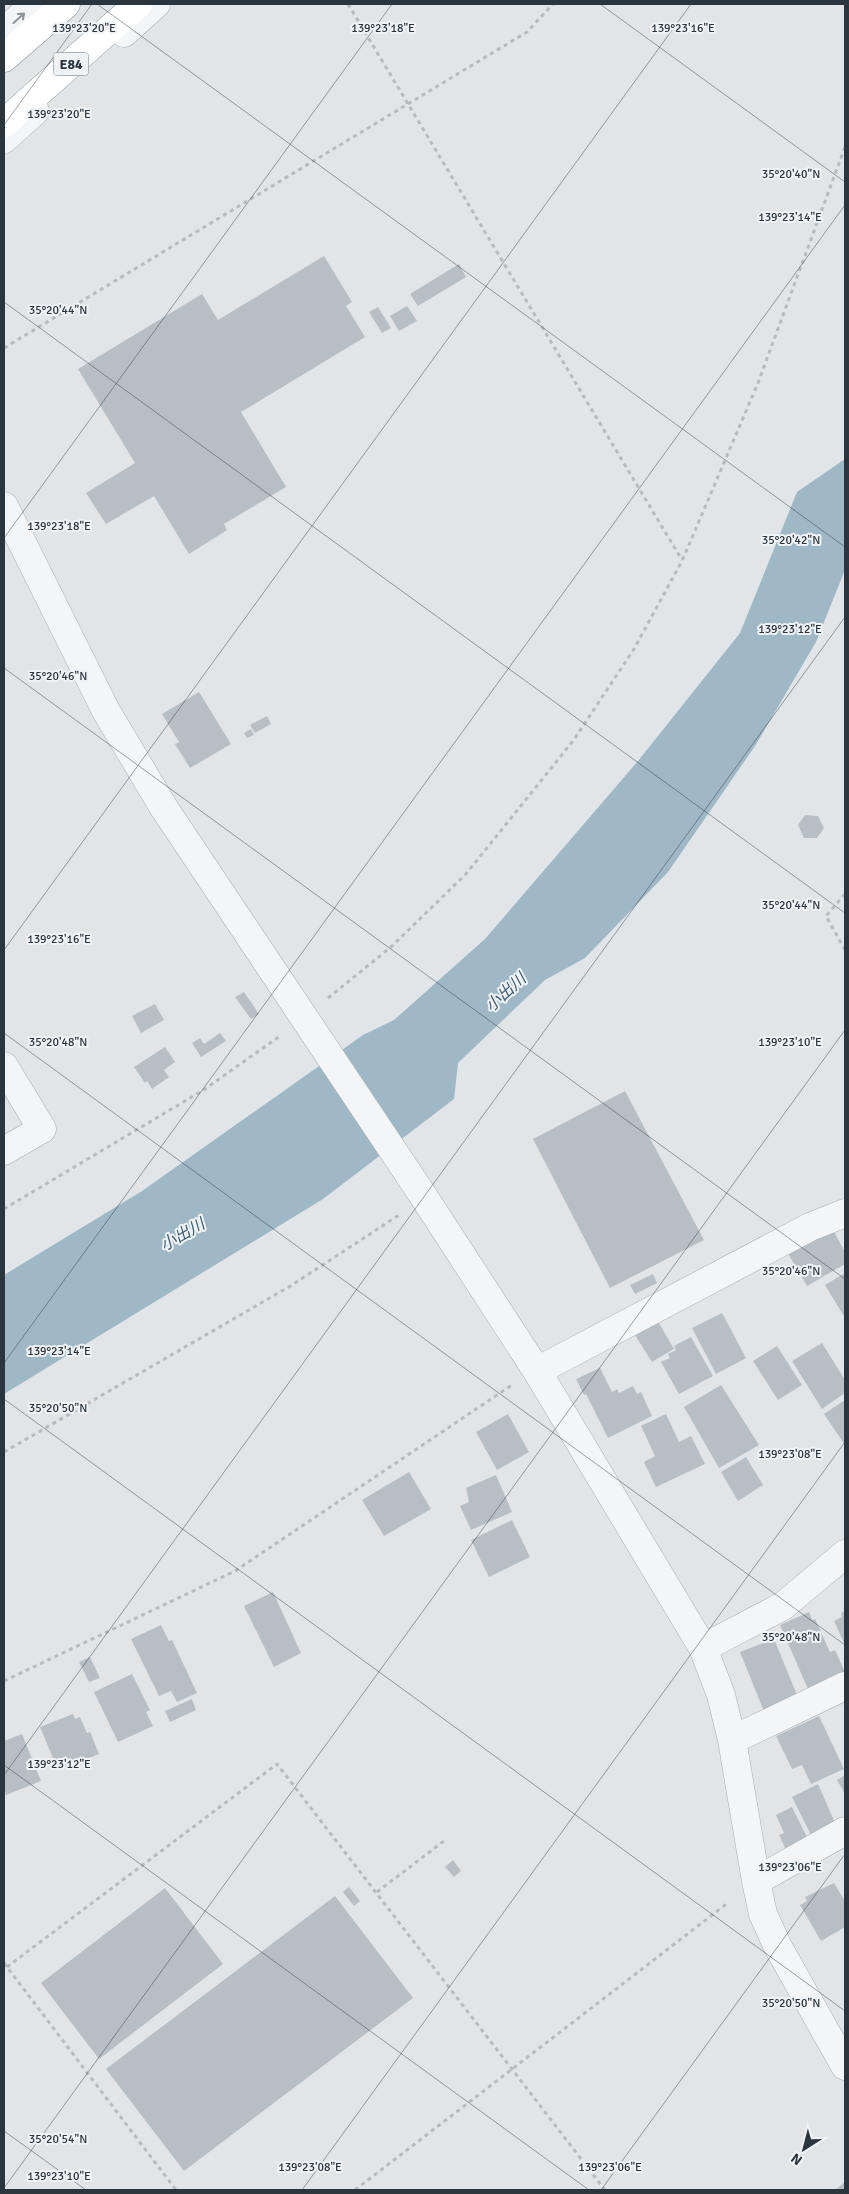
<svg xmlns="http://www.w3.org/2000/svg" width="849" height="2194" viewBox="0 0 849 2194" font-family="Signika,'Noto Sans JP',sans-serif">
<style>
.water{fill:#9fb8c5}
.building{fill:#b8bfc4}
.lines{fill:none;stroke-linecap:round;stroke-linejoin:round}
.minor-casing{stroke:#a7adb2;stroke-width:29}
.highway-casing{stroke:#89959d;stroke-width:29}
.path{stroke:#b7bbc0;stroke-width:3;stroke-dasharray:4 4;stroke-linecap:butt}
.minor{stroke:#f3f5f7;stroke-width:28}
.highway{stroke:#fff;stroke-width:28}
.oneway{stroke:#8f959a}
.ticks{fill:none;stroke:#2b353e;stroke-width:1;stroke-opacity:0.45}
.labels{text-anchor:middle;stroke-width:4;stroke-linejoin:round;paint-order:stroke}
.shield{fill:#f0f3f6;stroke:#666e75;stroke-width:1}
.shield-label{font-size:14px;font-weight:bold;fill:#2b353e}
.water-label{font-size:16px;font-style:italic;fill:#385a6e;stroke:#f0f3f6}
.ticks-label{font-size:12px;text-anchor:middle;fill:#2b353e;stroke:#f0f3f6;stroke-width:4;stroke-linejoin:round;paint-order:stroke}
</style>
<rect width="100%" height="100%" fill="#e1e5e8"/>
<!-- water -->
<path class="water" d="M845 459V570L816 642 755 746 668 872 585 958 545 980 458 1063 454 1099 323 1199 4 1394V1275L142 1191 363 1035 394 1020 485 939 638 761 740 633 797 492Z"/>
<!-- building -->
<path class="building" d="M324 256 352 302 346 306 365 337 241 412 286 487 224 524 227 530 189 554 154 496 106 524 86 493 135 463 78 369 202 294 218 320Z
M459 264 466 277 418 306 410 294Z
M407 306 417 321 399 331 390 316Z
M378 307 391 328 382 333 369 312Z
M199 692 231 744 190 768 175 744 179 742 162 714Z
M267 716 271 724 255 733 250 725Z
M251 729 254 735 247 738 244 733Z
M805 815 818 816 824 828 817 838H804L798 825Z
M244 992 259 1014 251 1019 235 997Z
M155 1004 164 1020 141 1033 132 1016Z
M220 1033 226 1041 201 1057 192 1043 200 1038 204 1044Z
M165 1047 175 1062 164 1070 169 1077 152 1089 147 1081 145 1083 134 1067Z
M625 1091 704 1240 610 1288 533 1139Z
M833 1230 845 1252V1264L807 1286 786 1250Z
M845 1273V1318L825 1285Z
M653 1274 657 1283 635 1294 630 1285Z
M722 1313 746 1358 716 1374 692 1328Z
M656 1318 674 1349 652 1362 633 1332Z
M691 1337 713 1376 679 1394 661 1362 670 1358 668 1354 676 1350 674 1346Z
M822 1343 845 1380V1393L822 1409 792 1361Z
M777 1346 802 1385 778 1400 753 1361Z
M600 1368 612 1392 617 1389 619 1393 633 1386 637 1394 641 1392 652 1416 608 1438 586 1394 584 1395 576 1379Z
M721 1385 759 1445 719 1468 684 1407Z
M845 1400V1445L824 1414Z
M508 1414 529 1452 497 1470 476 1432Z
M666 1414 679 1442 691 1436 705 1464 656 1487 644 1462 655 1456 641 1426Z
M746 1457 763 1485 738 1501 721 1472Z
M409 1472 431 1509 384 1536 362 1500Z
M496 1475 512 1512 471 1530 460 1506 469 1502 466 1488Z
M512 1520 530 1557 489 1577 471 1540Z
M273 1592 301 1653 274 1667 244 1606Z
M845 1611V1645L834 1621 842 1617 841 1613Z
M809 1612 812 1620 815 1619 830 1652 835 1650 845 1672 808 1689 780 1625Z
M161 1625 169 1641 172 1640 197 1693 177 1702 171 1691 159 1696 131 1639Z
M774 1639 797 1695 763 1709 740 1652Z
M90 1657 100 1678 89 1682 79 1662Z
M132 1674 150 1710 146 1712 153 1726 118 1742 94 1692Z
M192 1699 196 1710 170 1722 165 1711Z
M73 1714 75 1719 80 1717 87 1733 90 1732 99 1754 58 1770 40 1727Z
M819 1716 844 1769 811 1784 802 1765 792 1769 776 1736Z
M22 1734 41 1781 6 1795 4 1788V1741Z
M845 1775V1794L837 1780Z
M818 1784 835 1823 811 1835 792 1797Z
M792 1807 808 1839 786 1850 779 1835 784 1833 776 1815Z
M453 1860 461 1871 454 1877 445 1867Z
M834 1883 845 1901V1927L821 1941 800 1905 807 1901 805 1897Z
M349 1887 360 1901 354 1906 343 1892Z
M165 1888 223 1964 99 2059 41 1983Z
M335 1896 413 1998 184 2171 106 2069Z
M845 2182V2190H835Z"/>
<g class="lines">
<!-- minor casing -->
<g class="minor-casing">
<path id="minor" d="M4 31 35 4
M124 33 156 4
M4 139 35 111
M4 506 106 711 164 808 422 1194 537 1371 703 1648 721 1695 732 1740 756 1881 763 1914 777 1945 845 2066
M4 1066 42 1129 4 1151
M537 1371 810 1227 845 1213
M703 1648 783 1606 845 1554
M732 1740 845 1686
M756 1881 845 1831"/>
</g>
<!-- highway casing -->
<g class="highway-casing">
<path id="highway" d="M4 58 66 4
M4 123 138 4"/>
</g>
<!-- path -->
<path class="path" d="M348 4 682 560
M4 348 527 32 553 4
M845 894 826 916 845 950
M328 998 391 947 466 874 573 741 634 649 682 561 758 383 845 147
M4 1209 205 1089 280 1036
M4 1452 292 1285 399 1215
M4 1681 235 1571 512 1385
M377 1892 444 1841
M4 1963 176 2190
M7 1967 277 1764 605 2190
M355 2190 729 1902"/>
<!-- minor -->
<use href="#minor" class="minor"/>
<!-- highway -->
<use href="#highway" class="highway"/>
</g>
<!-- one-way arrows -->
<defs><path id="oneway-shaft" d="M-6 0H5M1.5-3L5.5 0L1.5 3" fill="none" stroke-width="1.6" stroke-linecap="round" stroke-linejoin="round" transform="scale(1.25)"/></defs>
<use class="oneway" href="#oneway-shaft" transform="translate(19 18) rotate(-42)"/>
<!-- ticks -->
<path class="ticks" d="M97 4 845 547M600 4 845 182M4 125 92 4M4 302 845 913M4 538 392 4M4 668 845 1279M4 950 691 4M4 1033 845 1645M4 1363 845 205M4 1399 845 2011M4 1765 589 2190M4 1775 845 617M4 2131 86 2190M4 2188 845 1030M302 2190 845 1442M601 2190 845 1854"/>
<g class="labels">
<!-- shield labels -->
<rect class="shield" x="53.5" y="52.5" width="35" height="23" rx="4"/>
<g class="shield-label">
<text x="71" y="69">E84</text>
</g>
<!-- water labels -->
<g class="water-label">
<text transform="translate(505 992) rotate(-42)" y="6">小出川</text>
<text transform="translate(182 1234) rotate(-30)" y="6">小出川</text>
</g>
</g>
<g class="ticks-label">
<text x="84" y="32">139°23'20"E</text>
<text x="683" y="32">139°23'16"E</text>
<text x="383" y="32">139°23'18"E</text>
<text x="59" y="118">139°23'20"E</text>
<text x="791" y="178">35°20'40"N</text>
<text x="790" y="221">139°23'14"E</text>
<text x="58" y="314">35°20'44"N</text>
<text x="59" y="530">139°23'18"E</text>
<text x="791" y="544">35°20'42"N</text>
<text x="790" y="633">139°23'12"E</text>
<text x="58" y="680">35°20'46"N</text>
<text x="791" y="909">35°20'44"N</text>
<text x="59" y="943">139°23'16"E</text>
<text x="790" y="1046">139°23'10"E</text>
<text x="58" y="1046">35°20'48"N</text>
<text x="791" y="1275">35°20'46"N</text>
<text x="59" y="1355">139°23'14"E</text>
<text x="58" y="1412">35°20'50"N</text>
<text x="790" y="1458">139°23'08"E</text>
<text x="791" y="1641">35°20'48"N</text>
<text x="59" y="1768">139°23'12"E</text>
<text x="790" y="1871">139°23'06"E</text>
<text x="791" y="2007">35°20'50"N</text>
<text x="58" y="2143">35°20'54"N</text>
<text x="310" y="2171">139°23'08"E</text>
<text x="610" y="2171">139°23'06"E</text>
<text x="59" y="2180">139°23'10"E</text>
</g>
<!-- border -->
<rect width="849" height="2194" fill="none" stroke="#2b353e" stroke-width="10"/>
<!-- north arrow -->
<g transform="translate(804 2149) rotate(216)" stroke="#f0f3f6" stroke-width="4" paint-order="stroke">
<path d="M0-4L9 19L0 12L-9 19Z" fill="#2b353e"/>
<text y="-8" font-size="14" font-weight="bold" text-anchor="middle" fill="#2b353e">N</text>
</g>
</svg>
